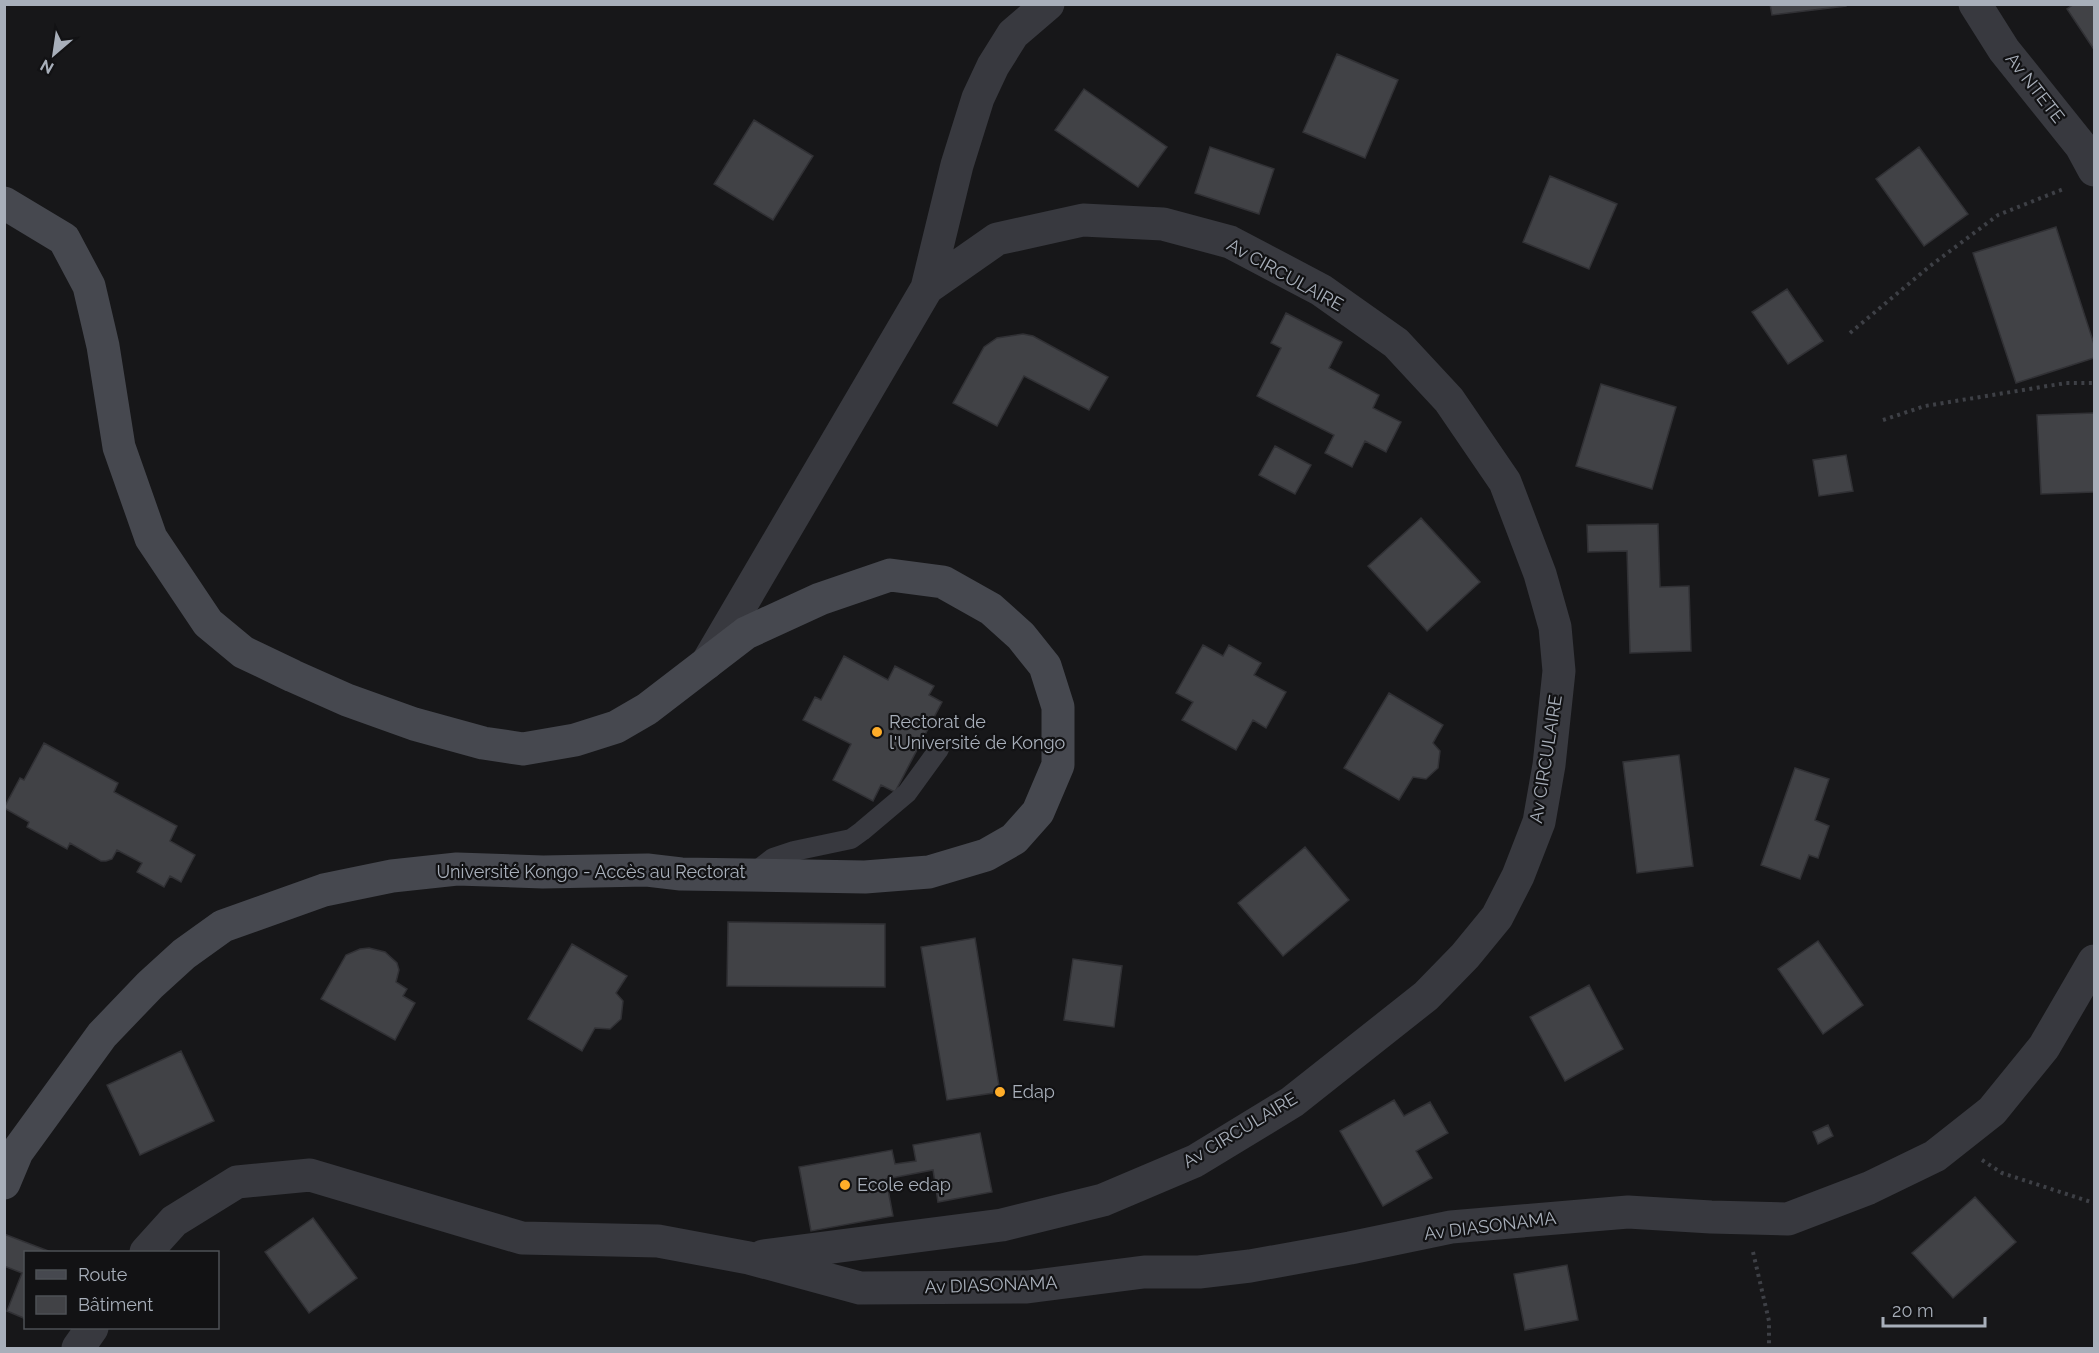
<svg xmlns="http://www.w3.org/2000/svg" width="2099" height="1353" viewBox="0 0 2099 1353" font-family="Raleway,sans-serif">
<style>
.building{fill:#414246;stroke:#313135;stroke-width:1.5}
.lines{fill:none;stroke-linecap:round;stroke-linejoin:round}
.path{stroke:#3e4046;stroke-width:4;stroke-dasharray:3 4.5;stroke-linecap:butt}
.lane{stroke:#38393f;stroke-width:20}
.street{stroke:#38393f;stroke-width:33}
.secondary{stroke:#46484f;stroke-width:33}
.poi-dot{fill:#ffad29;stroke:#121214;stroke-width:2}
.labels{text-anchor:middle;stroke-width:4.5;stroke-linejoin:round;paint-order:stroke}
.street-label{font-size:18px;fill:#a8afba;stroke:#121214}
.poi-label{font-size:18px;fill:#a8afba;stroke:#121214;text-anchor:start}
</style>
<rect width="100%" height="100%" fill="#171719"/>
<!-- building -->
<path class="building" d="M1770 4H1846V6L1772 15Z
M2074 4H2094V47L2093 48 2067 9Z
M1337 54 1398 80 1365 158 1303 132Z
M1084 89 1167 147 1138 187 1055 130Z
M754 120 813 156 773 220 714 184Z
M1210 147 1274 169 1259 214 1195 193Z
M1919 147 1968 214 1924 246 1876 179Z
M1550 176 1617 204 1589 269 1523 242Z
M2056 227 2094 344V358L2016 383 1973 253Z
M1787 289 1823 341 1788 364 1752 312Z
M1286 313 1342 342 1329 368 1379 395 1373 408 1401 422 1386 452 1365 441 1352 467 1325 453 1334 435 1257 396 1281 348 1271 343Z
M1023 334 1033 336 1108 377 1089 410 1024 376 997 426 953 403 984 347 997 338Z
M1601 384 1676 407 1652 489 1576 466Z
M2094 413V492L2041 494 2037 415Z
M1275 446 1311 465 1295 494 1259 475Z
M1846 455 1853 491 1819 496 1813 460Z
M1421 518 1480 582 1427 631 1368 566Z
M1658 524 1660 587 1689 586 1691 651 1630 653 1627 551 1588 552 1587 525Z
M1203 645 1223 656 1229 645 1261 663 1254 675 1286 692 1266 728 1253 720 1236 750 1182 720 1193 702 1176 693Z
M844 656 888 680 895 666 934 686 929 695 942 702 895 792 881 785 873 801 833 780 851 744 803 720 815 697 821 700Z
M1389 693 1443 725 1433 743 1440 751 1438 768 1426 779 1413 777 1399 800 1344 768Z
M44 743 118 783 114 792 177 826 170 841 195 855 181 882 170 876 164 887 137 872 142 863 117 850 112 859 106 861H101L70 843 67 849 27 827 29 822 4 808 20 778 24 780Z
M1679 755 1693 866 1637 873 1623 762Z
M1795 768 1829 779 1815 820 1829 826 1818 858 1809 855 1800 879 1761 865Z
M1305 847 1349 900 1283 956 1238 903Z
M728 922 885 924V987L727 986Z
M975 938 1000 1092 947 1100 921 947Z
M1818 941 1863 1005 1823 1034 1778 969Z
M572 944 627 976 616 993 623 1001 621 1019 610 1029 595 1028 582 1051 528 1019Z
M369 948 385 952 397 963 399 970 396 982 407 989 403 996 415 1003 395 1040 321 999 346 955 360 949Z
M1073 959 1122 966 1114 1027 1064 1020Z
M1589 985 1623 1049 1565 1081 1530 1017Z
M181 1051 214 1121 140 1155 107 1085Z
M1394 1100 1404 1116 1430 1102 1448 1133 1416 1151 1432 1178 1383 1206 1340 1131Z
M1828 1125 1833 1136 1818 1144 1813 1132Z
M980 1133 992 1192 938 1202 933 1170 886 1179 893 1216 811 1231 799 1167 892 1150 895 1164 916 1161 913 1145Z
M1975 1197 2016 1242 1953 1298 1912 1253Z
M313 1218 357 1278 309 1313 265 1252Z
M4 1234 51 1252H26V1319L7 1311 22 1273 4 1266Z
M1567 1265 1578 1320 1525 1330 1514 1274Z"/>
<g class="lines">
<!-- path -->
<path class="path" d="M1850 333 1930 266 1998 215 2066 188
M1883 420 1925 406 2066 383H2094
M1982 1160 2002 1173 2094 1203
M1753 1252 1769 1321V1348"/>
<!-- lane -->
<path class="lane" d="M751 875 773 858 794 851 851 839 862 831 907 793 939 749"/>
<!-- street -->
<path class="street" d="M1975 4 2004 50 2081 146 2094 170
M707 663 927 288 957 165 978 98 993 66 1013 34 1048 4
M146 1252 174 1221 237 1182 310 1175 522 1238 658 1241 749 1258 860 1288 1027 1287 1144 1272H1199L1250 1266 1350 1248 1451 1227 1628 1212 1711 1217 1788 1219 1869 1188 1935 1156 1992 1111 2044 1047 2094 961
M763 1256 1002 1225 1103 1200 1195 1161 1292 1102 1426 996 1465 956 1497 917 1518 876 1539 822 1549 765 1559 671 1555 627 1540 574 1505 482 1449 400 1396 343 1321 290 1230 242 1163 224 1083 220 997 239 927 288
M78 1348 92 1328"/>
<!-- secondary -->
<path class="secondary" d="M4 203 64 239 89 286 103 346 119 447 151 538 208 623 243 652 293 676 347 700 414 724 483 743 523 749 575 740 616 727 647 709 746 633 820 599 890 575 943 582 991 609 1021 636 1045 666 1058 707V765L1038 812 1014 839 986 855 929 872 865 877 681 874 647 870 543 872 457 869 392 876 324 890 223 926 184 954 150 985 102 1035 17 1152 4 1183"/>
</g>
<!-- markers -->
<g class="poi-dot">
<circle cx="877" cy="732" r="6"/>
<circle cx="1000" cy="1092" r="6"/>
<circle cx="845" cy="1185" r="6"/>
</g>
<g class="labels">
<!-- street labels -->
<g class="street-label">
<text transform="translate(2035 88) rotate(52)" y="6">Av NTETE</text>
<text transform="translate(1285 275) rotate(29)" y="6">Av CIRCULAIRE</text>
<text transform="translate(1546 759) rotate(-81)" y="6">Av CIRCULAIRE</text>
<text x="591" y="878">Université Kongo - Accès au Rectorat</text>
<text transform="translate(1240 1130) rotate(-31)" y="6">Av CIRCULAIRE</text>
<text transform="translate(1490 1226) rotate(-7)" y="6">Av DIASONAMA</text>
<text transform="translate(991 1285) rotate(-2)" y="6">Av DIASONAMA</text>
</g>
<!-- poi labels -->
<g class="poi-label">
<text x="889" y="728">Rectorat de<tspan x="889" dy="21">l'Université de Kongo</tspan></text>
<text x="1012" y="1098">Edap</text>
<text x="857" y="1191">Ecole edap</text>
</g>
</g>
<!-- border -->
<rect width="2099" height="1353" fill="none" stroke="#a8afba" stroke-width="12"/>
<!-- legend -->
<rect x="24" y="1251" width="195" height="78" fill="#121214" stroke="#4e5156" stroke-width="1.5"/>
<rect x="36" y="1270" width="30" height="9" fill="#46484f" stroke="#4e5156" stroke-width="1.5"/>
<text x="78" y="1281" font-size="18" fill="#a8afba">Route</text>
<rect x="36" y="1296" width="30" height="18" fill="#414246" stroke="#4e5156" stroke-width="1.5"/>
<text x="78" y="1311" font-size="18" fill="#a8afba">Bâtiment</text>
<!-- north arrow -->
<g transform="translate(54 54) rotate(209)" stroke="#121214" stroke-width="4.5" paint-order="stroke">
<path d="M0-4.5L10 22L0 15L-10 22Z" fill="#a8afba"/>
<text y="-9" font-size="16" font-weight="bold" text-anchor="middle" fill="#a8afba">N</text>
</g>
<!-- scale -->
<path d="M1883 1317v9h102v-9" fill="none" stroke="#a8afba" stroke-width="3"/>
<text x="1892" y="1317" font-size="18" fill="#a8afba" stroke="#121214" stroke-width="4.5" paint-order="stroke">20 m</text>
</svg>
